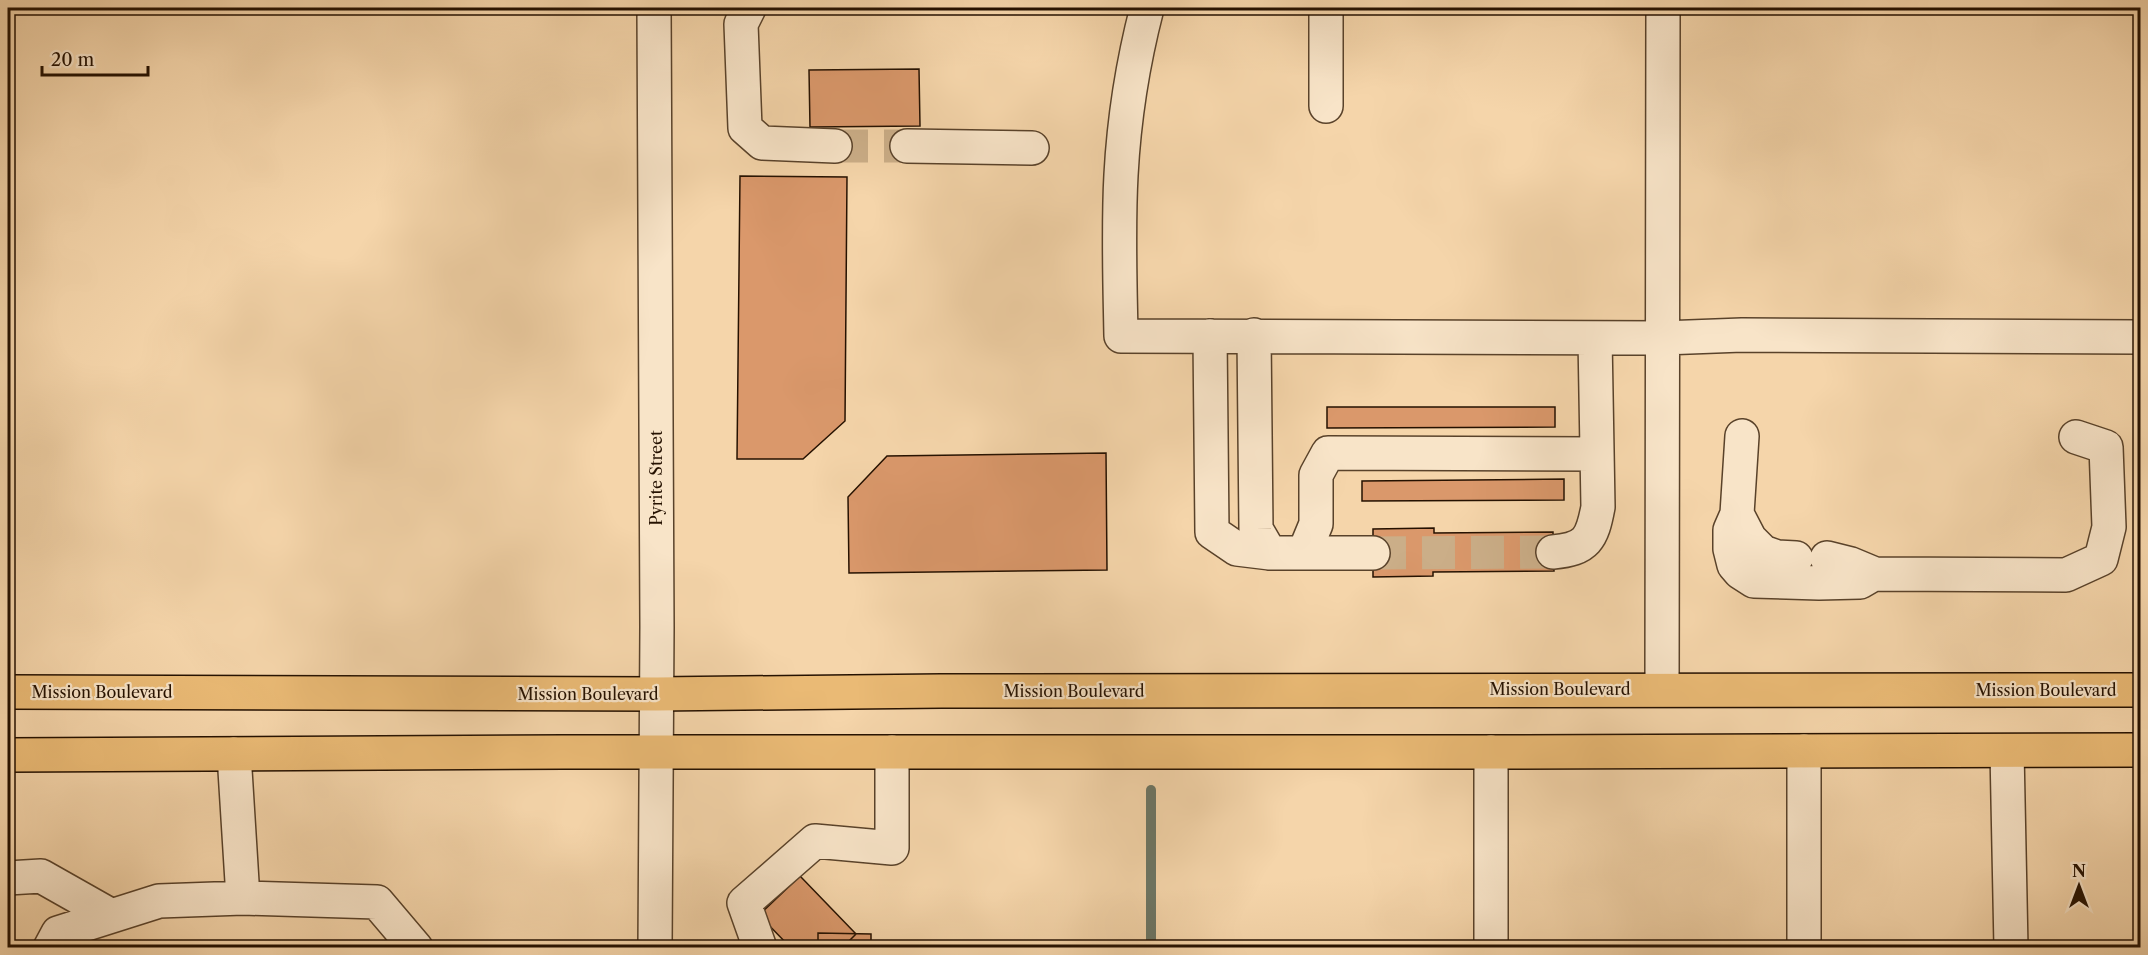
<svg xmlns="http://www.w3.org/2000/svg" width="2148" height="955" viewBox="0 0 2148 955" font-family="'Libre Caslon Text',serif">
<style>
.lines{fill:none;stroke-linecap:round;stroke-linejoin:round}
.stream{stroke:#6c7665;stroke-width:10}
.building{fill:#da986b;stroke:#251100;stroke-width:1.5}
.minor-tunnel{stroke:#cbae88;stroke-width:33;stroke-dasharray:33 16;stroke-linecap:butt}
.minor-casing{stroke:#59422a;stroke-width:36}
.major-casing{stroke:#251100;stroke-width:36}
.minor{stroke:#f8e4c8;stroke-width:33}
.major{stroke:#eaba75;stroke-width:33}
.labels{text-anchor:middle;stroke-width:4.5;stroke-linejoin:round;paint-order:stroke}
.street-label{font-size:16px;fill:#251100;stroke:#f8e4c8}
</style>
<rect width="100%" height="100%" fill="#f5d5aa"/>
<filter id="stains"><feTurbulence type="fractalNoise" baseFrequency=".00333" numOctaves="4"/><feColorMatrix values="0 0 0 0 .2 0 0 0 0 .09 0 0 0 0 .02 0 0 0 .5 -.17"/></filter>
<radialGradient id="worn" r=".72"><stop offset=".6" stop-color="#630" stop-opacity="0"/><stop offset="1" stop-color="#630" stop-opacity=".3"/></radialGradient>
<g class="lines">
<!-- stream -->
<path class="stream" d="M1151 790V948"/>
</g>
<!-- building -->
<path class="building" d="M1376 8H1599V14L1376 13Z
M919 69 920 126 810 127 809 70Z
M740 176 847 177 845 421 803 459H737Z
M1327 407H1555V427L1327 428Z
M1106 453 1107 570 849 573 848 497 887 456Z
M1564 479V500L1362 501V481Z
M1434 528V533L1553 532 1554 571 1433 572V576L1373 577V529Z
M800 876 856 934 842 948H791L759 915Z
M818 933 871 934V941H916V948H818Z"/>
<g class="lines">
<!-- minor-tunnel -->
<path class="minor-tunnel" d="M835 146H907
M1373 553 1553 552"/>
<!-- minor casing -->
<g class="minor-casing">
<path id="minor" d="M654 8 657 627 655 948
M749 8 741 24 745 128 762 143 835 146
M1147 8C1133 62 1124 119 1121 175 1118 229 1120 282 1121 336L1663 338 1742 335 2140 337
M1326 106V8
M907 146 1032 148
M1254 335 1256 529 1270 553
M1210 336 1212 532 1237 549 1270 553H1373
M1742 436 1737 514 1750 539 1763 552 1777 557 1796 558
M1737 514 1730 530V549L1734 565 1740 572 1754 581 1819 583 1860 582 1872 575
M1553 552C1587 549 1592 539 1598 507L1595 338
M1304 553 1316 524V475L1328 453 1596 454
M1827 558 1851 564 1875 574 2066 575 2101 559 2109 527 2106 447 2076 437
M1662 689 1663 8
M2007 751 2011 948
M234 754 243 898 377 902 416 948
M8 878 41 876 110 915
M50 948 58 933 159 901 243 898
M760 948 744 903 815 841 892 848V752
M1491 948V752
M1804 948V751"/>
</g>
<!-- major casing -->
<g class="major-casing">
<path id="major" d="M8 692 657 694 941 691 2140 690
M8 755 564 752H1491L2140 750"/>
</g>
<!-- minor -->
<use href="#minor" class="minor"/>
<!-- major -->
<use href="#major" class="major"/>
</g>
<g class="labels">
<!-- street labels -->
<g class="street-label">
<text transform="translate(656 478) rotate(-90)" y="6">Pyrite Street</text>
<text x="1560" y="695">Mission Boulevard</text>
<text x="2046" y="696">Mission Boulevard</text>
<text x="1074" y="697">Mission Boulevard</text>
<text x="102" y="698">Mission Boulevard</text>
<text x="588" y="700">Mission Boulevard</text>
</g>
</g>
<!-- margin -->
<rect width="2148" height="955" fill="none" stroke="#f5d5aa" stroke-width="30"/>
<rect x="9" y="9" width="2130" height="937" fill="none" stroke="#251100" stroke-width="3"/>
<rect x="15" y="15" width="2118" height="925" fill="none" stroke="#251100" stroke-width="1.5"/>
<!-- north arrow -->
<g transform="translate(2079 886)" stroke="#f8e4c8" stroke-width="4.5" paint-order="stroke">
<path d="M0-4.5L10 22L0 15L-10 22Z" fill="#251100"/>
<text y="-9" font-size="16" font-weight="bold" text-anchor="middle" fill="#251100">N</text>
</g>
<!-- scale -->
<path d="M42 66v9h106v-9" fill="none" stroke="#251100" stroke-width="3"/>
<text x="51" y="66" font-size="18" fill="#251100" stroke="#f8e4c8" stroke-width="4.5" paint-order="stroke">20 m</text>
<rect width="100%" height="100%" filter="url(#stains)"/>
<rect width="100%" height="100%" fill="url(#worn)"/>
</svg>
